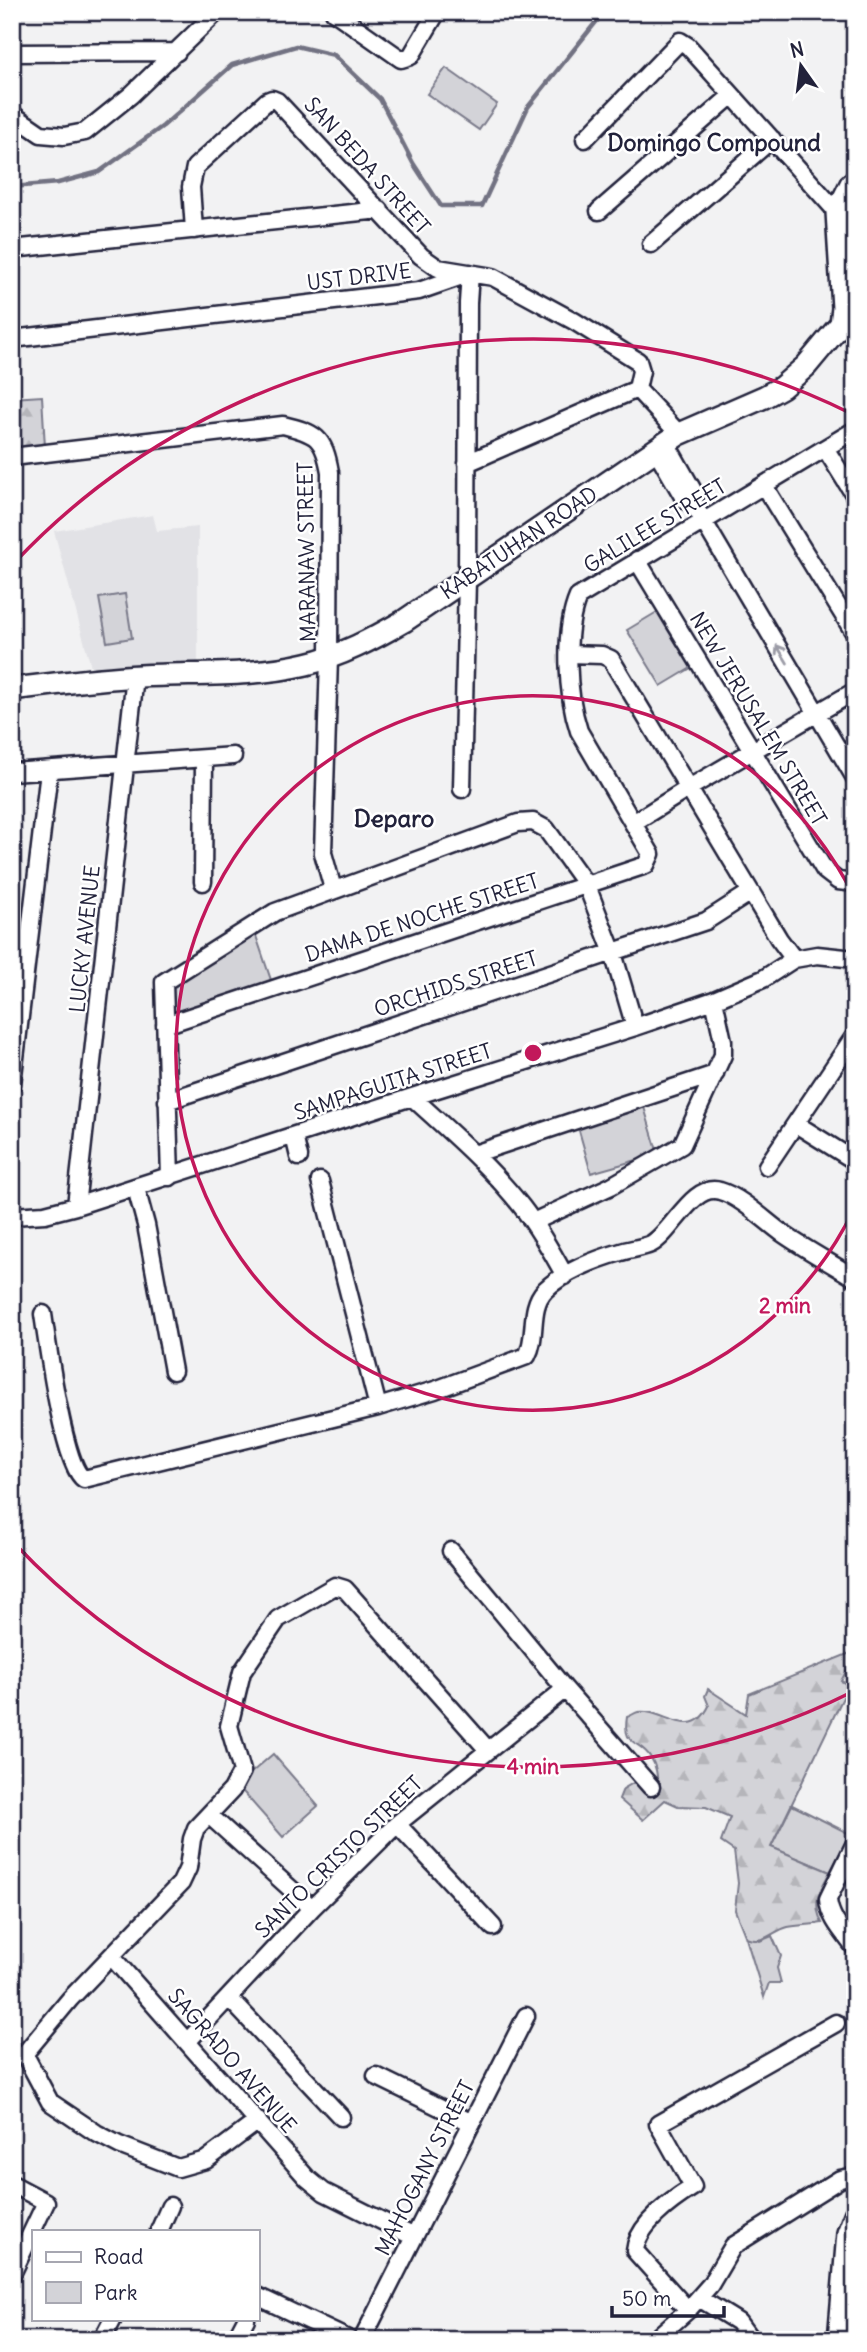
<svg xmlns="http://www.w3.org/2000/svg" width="867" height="2352" viewBox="0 0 867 2352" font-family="Delius,sans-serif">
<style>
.built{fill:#e2e2e6}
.green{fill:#d3d3d8;stroke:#7a7a8a;stroke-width:2}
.forest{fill:url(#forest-firs);stroke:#7a7a8a;stroke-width:2}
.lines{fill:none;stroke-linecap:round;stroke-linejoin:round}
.stream{stroke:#727282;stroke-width:4.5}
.street-casing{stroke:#22223b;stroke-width:21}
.secondary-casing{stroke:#22223b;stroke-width:26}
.street{stroke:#fff;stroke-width:16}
.secondary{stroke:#fff;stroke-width:21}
.oneway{stroke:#9c9ca7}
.ring{fill:none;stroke:#c2185b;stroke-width:3.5}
.labels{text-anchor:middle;stroke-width:5;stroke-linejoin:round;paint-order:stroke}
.street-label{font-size:21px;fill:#22223b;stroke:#fff}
.neighbourhood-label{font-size:23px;font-weight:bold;fill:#22223b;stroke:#fff}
.quarter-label{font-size:24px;font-weight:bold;fill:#22223b;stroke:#fff}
.centre{fill:#c2185b;stroke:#fff;stroke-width:3.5}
.ring-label{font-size:21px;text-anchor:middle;font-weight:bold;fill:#c2185b;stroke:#fff;stroke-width:5;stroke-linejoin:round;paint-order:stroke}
</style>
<defs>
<pattern id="forest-firs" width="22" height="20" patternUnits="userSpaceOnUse" patternTransform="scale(1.75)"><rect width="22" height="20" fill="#d3d3d8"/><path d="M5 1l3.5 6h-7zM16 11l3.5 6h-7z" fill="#b5b5ba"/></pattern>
</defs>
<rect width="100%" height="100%" fill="#f2f2f3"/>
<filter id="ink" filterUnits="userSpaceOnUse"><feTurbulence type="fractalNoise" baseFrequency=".0143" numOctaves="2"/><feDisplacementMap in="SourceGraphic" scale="14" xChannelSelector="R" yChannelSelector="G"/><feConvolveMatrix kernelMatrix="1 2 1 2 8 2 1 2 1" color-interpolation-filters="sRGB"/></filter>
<g filter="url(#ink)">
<!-- built -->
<path class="built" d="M153 515 157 531 198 527V669L93 674 54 531Z"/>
<!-- green -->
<path class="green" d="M446 68 497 104 479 130 427 94Z
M125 594 132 638 107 642 99 598Z
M657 612 691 668 661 686 627 630Z
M253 927 273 986 166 1023V983Z
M644 1107 658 1154 591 1173 578 1127Z
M273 1754 318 1806 283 1837 237 1785Z
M792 1805 850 1834 830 1872 771 1847Z
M772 1936 781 1956 777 1968 781 1983H769L764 1997 746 1938 760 1941Z"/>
<!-- forest -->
<path class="forest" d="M42 396 45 447 12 454V398Z
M855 1651V1655L841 1681 849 1685 771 1847 830 1872C819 1892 812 1901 822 1923 811 1925 799 1925 788 1927 772 1931 764 1945 746 1938L735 1910 738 1883 734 1851 721 1842 730 1817 706 1807 678 1806 665 1800 643 1820 619 1799 623 1789 635 1782 649 1793 658 1787C657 1777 657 1767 651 1758 639 1738 622 1748 627 1717 631 1716 634 1713 638 1712 663 1708 691 1743 709 1706L705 1696 708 1689 746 1714 749 1694Z"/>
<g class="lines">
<!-- stream -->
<path class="stream" d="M12 187 58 183 99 172 163 126 232 65 296 46 334 55 380 99 413 163 441 206H482L528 107 604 12"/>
<!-- street casing -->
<g class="street-casing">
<path id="street" d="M334 12 401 59 411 56 437 12
M12 53 177 52
M12 114 41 134 64 136 85 132 131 95 217 12
M585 139 680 41 688 46 837 212
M599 211 731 96
M194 230 191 187 195 167 267 101 272 99 277 101 421 256 438 268 493 277 574 321 638 361 641 371 637 389
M651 244 772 139
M12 249 380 210
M12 339 419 291 468 274
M637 389 679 434
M666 443 695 494 694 505
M825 448 855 496
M656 450 685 500 694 505 855 778
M12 457 283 425C316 433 324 437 330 472L329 658 323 853 333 889
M467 463 637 389
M764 486 855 634
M637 560 825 871 838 881 855 883
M12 772 233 756
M462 789 467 580 468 303 470 273
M633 823 689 788 855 691
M203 882 204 759
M794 959 817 955 855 959
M165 1025 646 865 651 854 579 731C567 695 563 632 578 597L855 430
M12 1084 49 771
M412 1097C450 1132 490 1166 522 1207 539 1229 552 1252 565 1276
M167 1101 706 921 751 892
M796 1124 855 1161
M294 1136 299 1157
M474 1154 715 1074
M767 1166 855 1035
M170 1177 164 982 275 912 518 823 533 822 546 829 587 886 613 953 635 1027
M320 1181 378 1407
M136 1188 146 1225 173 1371
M76 1206 135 676
M12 1216 45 1214 76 1206 412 1097 635 1027 714 1000 763 979 794 959 779 939 611 659 602 655 569 654
M533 1222 611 1186 682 1145 723 1055V1041L714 1000
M43 1314C47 1341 64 1468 84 1479L378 1407 435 1390 527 1356C538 1336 528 1308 545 1290 563 1272 596 1259 621 1252 630 1249 642 1248 651 1244 672 1233 693 1182 720 1191 741 1197 764 1220 782 1233 805 1249 831 1263 855 1278
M451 1551 565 1689 651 1787
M209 1815 312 1908
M397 1824 493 1927
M855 1843 828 1899C829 1918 844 1933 855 1948
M111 1956 307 2178 324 2192 414 2237
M229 1998 341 2117
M187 2042 312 1908 397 1824 565 1689
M376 2076 472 2123
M258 2121 206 2160 178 2168 119 2145 96 2133 50 2102 26 2057V2052L70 1999 181 1883 188 1868 192 1839 196 1828 232 1790 242 1771 229 1726 242 1672 278 1619 335 1586 345 1589 488 1750
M12 2184 46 2202 12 2274
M159 2231 170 2206
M257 2296 350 2340
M699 2298 738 2322 751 2340
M688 2310 635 2251C637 2225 672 2200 693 2187L658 2124 836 2023
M102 2340 113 2319
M235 2340 246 2319
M362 2340 526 2016
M654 2340 688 2310 710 2285 733 2246 840 2179 855 2176"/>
</g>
<!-- secondary casing -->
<g class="secondary-casing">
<path id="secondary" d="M12 689C55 684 98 678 140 676 195 673 252 677 306 664 341 656 373 639 404 621L679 434 764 397 782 387 806 366 841 324 843 308 837 212 851 184 855 181
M839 2340 848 2233 855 2215"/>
</g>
<!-- street -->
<use href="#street" class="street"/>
<!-- secondary -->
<use href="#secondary" class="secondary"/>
</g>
<!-- one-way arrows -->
<defs><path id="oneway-shaft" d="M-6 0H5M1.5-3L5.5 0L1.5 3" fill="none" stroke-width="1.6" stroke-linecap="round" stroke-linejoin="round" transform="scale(1.75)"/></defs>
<use class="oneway" href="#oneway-shaft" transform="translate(782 654) rotate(-121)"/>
</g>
<!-- distance rings -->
<g class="ring">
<path d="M854 1209A357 357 0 1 1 854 897"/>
<path d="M852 1692A714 714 0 0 1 15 1544M15 562A714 714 0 0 1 852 414"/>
</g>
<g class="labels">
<!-- street labels -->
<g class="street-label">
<text transform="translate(367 166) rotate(48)" y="7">SAN BEDA STREET</text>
<text transform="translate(359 277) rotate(-7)" y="7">UST DRIVE</text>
<text transform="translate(655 526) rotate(-31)" y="7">GALILEE STREET</text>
<text transform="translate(519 543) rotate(-34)" y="7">KABATUHAN ROAD</text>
<text transform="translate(307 552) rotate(-91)" y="7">MARANAW STREET</text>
<text transform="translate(758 719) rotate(59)" y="7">NEW JERUSALEM STREET</text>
<text transform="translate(422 918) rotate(-18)" y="7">DAMA DE NOCHE STREET</text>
<text transform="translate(85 939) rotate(-84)" y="7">LUCKY AVENUE</text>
<text transform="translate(456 984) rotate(-18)" y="7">ORCHIDS STREET</text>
<text transform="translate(393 1082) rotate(-18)" y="7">SAMPAGUITA STREET</text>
<text transform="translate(339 1857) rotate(-44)" y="7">SANTO CRISTO STREET</text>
<text transform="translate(232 2061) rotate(49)" y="7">SAGRADO AVENUE</text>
<text transform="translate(425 2168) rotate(-63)" y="7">MAHOGANY STREET</text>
</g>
<!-- neighbourhood labels -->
<g class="neighbourhood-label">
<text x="714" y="151">Domingo Compound</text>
</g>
<!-- quarter labels -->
<g class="quarter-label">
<text x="394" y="827">Deparo</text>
</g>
</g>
<circle cx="533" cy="1053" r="10" class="centre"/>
<g class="ring-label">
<text x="785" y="1313">2 min</text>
<text x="533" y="1774">4 min</text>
</g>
<!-- margin -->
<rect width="867" height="2352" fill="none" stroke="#fff" stroke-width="42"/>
<rect x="21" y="21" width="825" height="2310" fill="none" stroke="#22223b" stroke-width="2.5" filter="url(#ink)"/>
<!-- legend -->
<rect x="32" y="2230" width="228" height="91" fill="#ffffff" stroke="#a7a7b1" stroke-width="2"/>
<rect x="46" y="2252" width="35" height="10" fill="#ffffff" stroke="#a7a7b1" stroke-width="2"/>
<text x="94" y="2264" font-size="21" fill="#22223b">Road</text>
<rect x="46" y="2282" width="35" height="21" fill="#d3d3d8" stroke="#a7a7b1" stroke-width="2"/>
<text x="94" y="2300" font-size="21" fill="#22223b">Park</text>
<!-- north arrow -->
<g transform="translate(801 66) rotate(346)" stroke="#ffffff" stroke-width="5" paint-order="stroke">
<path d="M0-5L12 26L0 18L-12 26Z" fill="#22223b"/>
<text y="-10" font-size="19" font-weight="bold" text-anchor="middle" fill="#22223b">N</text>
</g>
<!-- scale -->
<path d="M612 2306v10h112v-10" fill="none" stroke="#22223b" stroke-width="3.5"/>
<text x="622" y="2306" font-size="21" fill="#22223b" stroke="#ffffff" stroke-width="5" paint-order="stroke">50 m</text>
</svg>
